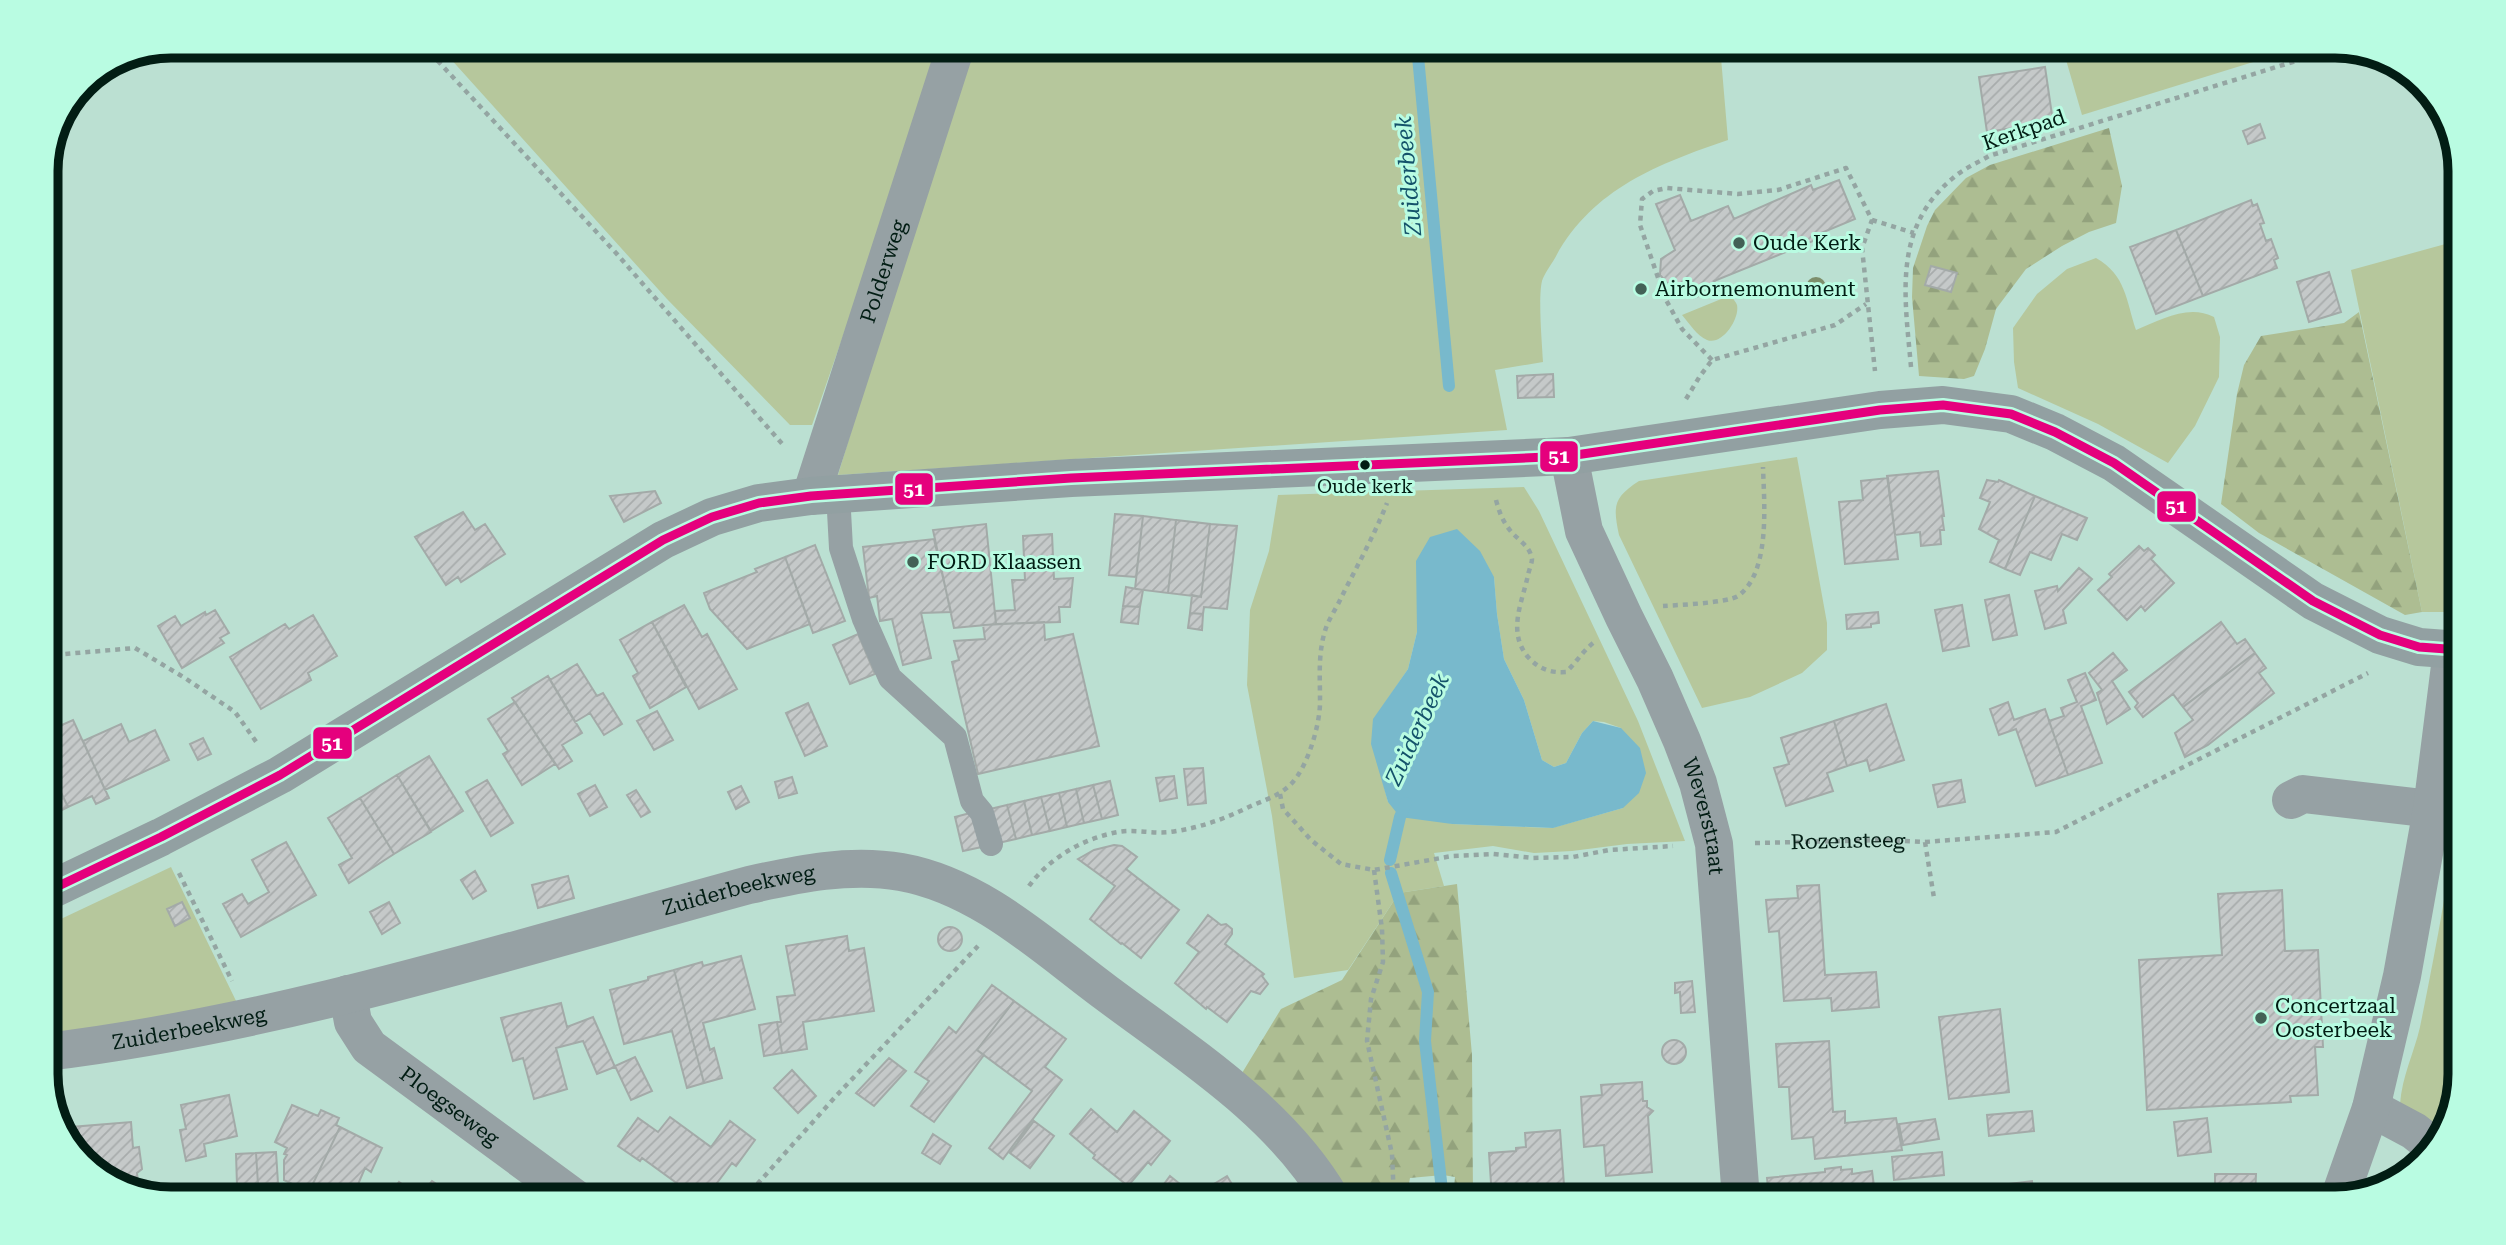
<svg xmlns="http://www.w3.org/2000/svg" width="2506" height="1245" viewBox="0 0 2506 1245" font-family="'Roboto Serif',serif">
<style>
.green{fill:#b6c79c;fill-rule:evenodd}
.forest{fill:url(#forest-firs)}
.water{fill:#78b9cc}
.lines{fill:none;stroke-linecap:round;stroke-linejoin:round}
.stream{stroke:#78b9cc;stroke-width:12}
.building{fill:url(#building-hatch);stroke:#a3aaa8;stroke-width:2}
.path{stroke:#94a5a2;stroke-width:4.5;stroke-dasharray:5 5;stroke-linecap:butt}
.lane{stroke:#96a1a4;stroke-width:24}
.street{stroke:#96a1a4;stroke-width:38}
.secondary{stroke:#92a0a2;stroke-width:38}
.bus-1-casing{stroke:#b9fce2;stroke-width:14}
.bus-1{stroke:#e5007d;stroke-width:9}
.tree{fill:#7d8e6b}
.poi-dot{fill:#436156;stroke:#b9fce2;stroke-width:2.5}
.bus-dot{fill:#021d14;stroke:#b9fce2;stroke-width:2.5}
.labels{text-anchor:middle;stroke-width:6;stroke-linejoin:round;paint-order:stroke}
.bus-label{font-size:19px;fill:#021d14;stroke:#b9fce2}
.street-label{font-size:21px;fill:#021d14;stroke:#b9fce2}
.poi-label{font-size:21px;fill:#021d14;stroke:#b9fce2;text-anchor:start}
.water-label{font-size:23px;font-style:italic;fill:#14526a;stroke:#b9fce2}
.rim{fill:none;stroke:#021d14;stroke-width:9}
.line-badge{stroke:#b9fce2;stroke-width:2.5}
.badge-label{font-size:19px;text-anchor:middle;font-weight:bold;fill:#fff}
</style>
<defs>
<pattern id="forest-firs" width="22" height="20" patternUnits="userSpaceOnUse" patternTransform="scale(1.75)"><rect width="22" height="20" fill="#adbd92"/><path d="M5 1l3.5 6h-7zM16 11l3.5 6h-7z" fill="#93a27d"/></pattern>
<pattern id="building-hatch" width="6" height="6" patternUnits="userSpaceOnUse" patternTransform="scale(1.75)"><rect width="6" height="6" fill="#c5c9c9"/><path d="M-1 1l2-2M0 6l6-6M5 7l2-2" fill="none" stroke="#a8acac"/></pattern>
</defs>
<rect width="100%" height="100%" fill="#bbe0d2"/>
<!-- green -->
<path class="green" d="M439 46H944L812 425H790L667 299Z
M967 46H1720L1728 140C1658 164 1592 189 1555 258 1551 265 1544 274 1542 281 1538 298 1542 343 1543 362L1495 370 1507 430 838 475Z
M2062 46H2305L2082 115Z
M2460 240V612H2422L2351 270Z
M2096 258C2126 275 2126 300 2136 330 2161 320 2188 304 2214 317L2220 337 2219 377 2195 426 2168 463 2098 424 2018 388 2014 362 2013 328 2037 294 2067 269Z
M1731 295C1733 299 1736 302 1737 305 1740 319 1722 346 1707 340 1697 336 1689 323 1682 315Z
M1797 457 1827 623V650L1802 673 1750 697 1702 708 1619 535C1613 506 1613 498 1639 481Z
M1524 487 1539 511 1638 721 1685 841 1627 844 1572 851 1534 853 1493 846 1434 853 1444 886 1399 893 1348 970 1294 978 1272 816 1247 685 1250 610 1269 551 1278 495ZM1494 577 1497 614 1504 659 1524 700 1542 760 1554 767 1566 763 1582 733 1593 721 1604 722 1621 728 1623 808 1552 828 1452 824 1388 802 1381 775 1374 719 1408 669 1417 632Z
M2460 789V1074L2448 1129 2442 1136 2400 1104C2402 1076 2414 1053 2420 1027 2436 948 2451 869 2460 789Z
M171 867 238 1005 46 1037V926Z"/>
<!-- forest -->
<path class="forest" d="M2109 128 2122 186 2116 223 2089 232 2062 246 2026 269 1996 309 1985 349 1974 376 1964 379 1919 376 1912 297 1913 268 1927 226 1935 210 1966 178 1990 165Z
M2359 312 2422 612 2405 615 2259 533 2221 504 2237 394 2244 365 2261 336 2344 323Z
M1457 884 1472 1055 1473 1199H1453L1455 1177 1443 1175 1410 1178 1406 1199H1351L1335 1171 1239 1078 1281 1009 1342 980 1399 893Z"/>
<!-- water -->
<path class="water" d="M1457 529 1480 551 1494 577 1497 614 1504 659 1524 700 1542 760 1554 767 1566 763 1582 733 1593 721 1621 728 1640 748 1646 773 1639 793 1623 808 1553 828 1452 824 1400 817 1388 802 1371 744 1373 719 1408 669 1417 632 1416 561 1430 537Z"/>
<g class="lines">
<!-- stream -->
<path class="stream" d="M1417 46 1449 386
M1390 860 1400 817 1406 803
M1391 873 1428 992 1425 1041 1443 1199"/>
</g>
<!-- building -->
<path class="building" d="M2045 67 2053 122 1987 132 1979 77Z
M2260 124 2265 138 2248 144 2243 131Z
M1839 180 1855 219 1821 233 1823 237 1714 281 1718 288 1694 298 1688 283 1676 287 1669 285 1660 275 1661 259 1675 250 1656 204 1680 195 1691 221 1728 206 1734 219 1811 185 1813 190Z
M2251 200 2253 206 2257 204 2264 223 2260 224 2266 241 2271 239 2278 258 2274 260 2277 268 2203 296 2176 230Z
M2176 230 2203 296 2156 314 2130 247Z
M1931 266 1957 273 1951 292 1925 285Z
M2329 272 2341 312 2309 322 2297 282Z
M1553 374 1554 397 1518 398 1517 376Z
M1938 471 1944 516H1942L1944 530H1940L1941 544 1921 546 1920 532 1895 535 1887 476Z
M1888 478 1898 559 1845 564 1839 502 1863 500 1861 481Z
M1987 480 1998 482 1999 480 2035 496 2005 569 1990 562 1999 540 1979 529 1990 502 1980 498Z
M655 491 661 503 624 522 610 496Z
M2035 496 2087 518 2077 540 2062 534 2051 560 2030 552 2020 575 2005 569Z
M463 512 475 530 485 524 505 554 461 582 458 577 446 585 415 537Z
M1115 514 1143 516 1136 577 1109 575Z
M1143 516 1176 520 1168 593 1135 589Z
M1176 520 1210 524 1201 597 1168 593Z
M986 524 996 624 954 628 933 530Z
M1210 524 1237 526 1227 609 1204 607 1203 614 1190 613 1192 595 1201 597Z
M1052 534 1054 579 1073 578 1070 607H1059L1060 622 996 624 995 611 1015 610 1012 580H1025L1023 536Z
M934 539 951 612 921 613 931 658 903 665 892 619 880 621 877 596 869 598 863 547Z
M815 545 845 621 813 633 785 557Z
M2139 546 2144 551 2148 548 2155 555 2151 559 2174 583 2145 611 2141 606 2127 620 2098 590 2112 577 2109 574Z
M785 557 810 624 747 649 710 609 704 593 757 572 755 569Z
M2079 568 2092 579 2063 610 2066 623 2045 629 2035 591 2057 586 2058 591Z
M1126 587 1143 590 1140 607 1123 606Z
M2009 595 2017 635 1993 640 1985 600Z
M684 605 702 637 707 634 737 689 699 709 652 622Z
M1962 605 1969 646 1943 651 1935 610Z
M1123 606 1140 607 1138 624 1121 622Z
M215 610 229 633 220 638 224 643 182 668 158 626 175 616 181 626 205 612 206 615Z
M1878 612 1879 623 1871 624V627L1847 629 1846 615Z
M1190 613 1203 614 1202 630 1188 628Z
M313 615 337 656 308 673 311 680 261 709 230 657 285 624 289 629Z
M652 622 686 687 650 708 633 676 638 673 620 640Z
M1044 622 1045 640 1073 634 1099 746 978 774 952 662 959 660 954 641 985 639 983 625Z
M2221 622 2237 644 2245 639 2255 653 2183 707 2173 694 2143 717 2135 707 2138 703 2129 692Z
M858 634 875 674 850 684 833 645Z
M2113 653 2127 670 2112 681 2130 709 2107 724 2097 693 2102 690 2089 673Z
M2255 653 2266 668 2259 673 2274 693 2208 745 2185 757 2175 733 2193 720 2183 707Z
M577 664 597 696 603 693 622 724 604 735 590 713 575 722 550 680Z
M2085 673 2096 700 2081 706 2102 763 2068 775 2049 721 2064 716 2061 708 2077 702 2068 680Z
M548 676 582 733 562 745 572 761 559 769 512 698Z
M515 702 555 764 522 785 503 754 508 751 488 719Z
M2008 702 2014 720 2045 709 2068 775 2036 786 2016 729 1999 735 1990 709Z
M808 703 827 746 805 756 786 713Z
M1886 704 1904 760 1870 771 1867 760 1847 766 1834 721Z
M657 711 673 740 654 750 637 721Z
M73 720 109 798 96 804 92 796 68 807 46 761 53 756 46 741V732Z
M1834 721 1847 766 1827 773 1833 791 1786 806 1774 768 1789 764 1781 738Z
M121 724 129 742 155 730 169 760 105 790 83 741Z
M203 738 211 754 198 760 190 744Z
M429 756 463 811 431 831 397 775Z
M46 761 68 807 46 818Z
M1203 768 1206 803 1188 805 1184 769Z
M397 775 431 832 394 854 360 798Z
M1174 776 1177 798 1160 801 1156 778Z
M792 777 797 793 779 798 775 782Z
M487 780 513 823 491 836 466 792Z
M1961 780 1965 802 1938 807 1933 785Z
M1110 781 1118 815 1102 819 1093 785Z
M595 785 607 807 590 816 578 794Z
M1093 785 1102 819 1084 823 1076 789Z
M741 786 749 802 736 809 728 792Z
M1076 789 1084 823 1067 827 1059 793Z
M636 790 650 812 641 817 627 795Z
M1059 793 1067 827 1050 831 1041 797Z
M1041 797 1050 831 1032 835 1024 801Z
M360 798 394 854 349 883 339 865 352 858 328 818Z
M1024 801 1032 835 1016 839 1007 805Z
M1007 805 1016 839 998 843 990 809Z
M974 812 982 847 963 851 955 817Z
M286 842 316 895 241 937 223 904 242 894 248 904 269 892 252 860Z
M1114 845 1122 846 1137 857 1126 869 1179 910 1141 958 1122 943 1121 944 1090 919 1115 886 1078 859 1094 850Z
M475 871 486 891 473 899 461 880Z
M568 876 574 898 538 908 532 885Z
M1819 885 1825 975 1876 972 1879 1007 1832 1011 1831 998 1784 1001 1779 931 1769 932 1766 900 1798 898 1797 886Z
M2282 890 2285 951 2318 950 2323 1047H2315L2318 1095 2290 1096 2291 1102 2147 1110 2139 960 2222 955 2218 894Z
M182 902 190 918 175 926 167 909Z
M389 902 400 923 382 934 370 912Z
M1208 915 1221 925 1226 924 1232 929V934L1225 944 1264 974 1262 976 1268 984 1260 994 1251 991 1227 1022 1207 1007 1206 1009 1175 983 1199 952 1187 943Z
M938 939a12 12 0 1 1 24 0a12 12 0 1 1-24 0Z
M847 936 849 951 864 948 874 1011 803 1022 807 1049 782 1053 777 1022H781L777 997 795 995 786 946Z
M741 956 755 1009 703 1023 710 1050 714 1048 722 1078 704 1083 674 970 702 962 703 966Z
M674 970 704 1083 687 1088 672 1031 624 1044 610 990 648 980V977Z
M1692 981 1695 1012 1681 1013 1680 992 1675 993V983Z
M992 985 1014 1001 977 1050 984 1055 934 1122 911 1106 929 1081 915 1072 949 1027 956 1033Z
M1014 1001 1066 1039 1045 1067 1062 1080 1003 1159 989 1148 1032 1091 977 1050Z
M561 1003 567 1027 593 1017 615 1067 597 1074 583 1041 556 1048 567 1089 534 1099 523 1058 513 1061 501 1018Z
M2000 1009 2009 1092 1949 1099 1939 1017Z
M777 1022 782 1053 764 1056 759 1025Z
M1662 1052a12 12 0 1 1 24 0a12 12 0 1 1-24 0Z
M1829 1041 1833 1112 1845 1111V1123L1896 1118 1902 1150 1815 1159 1813 1137 1792 1139 1789 1087H1779L1776 1044Z
M635 1057 652 1091 631 1100 615 1066Z
M889 1058 906 1071 874 1106 856 1093Z
M792 1070 816 1096 798 1113 774 1088Z
M1642 1082 1643 1101H1647V1107L1653 1111 1648 1116 1652 1172 1606 1176 1604 1145 1584 1147 1581 1097 1602 1095 1601 1085Z
M229 1095 237 1136 204 1144 206 1156 186 1161 180 1130 186 1129 181 1105Z
M292 1105 318 1116 321 1110 339 1118 336 1125 340 1127 309 1192 284 1180V1160L287 1155 284 1154 287 1148 275 1142Z
M1091 1109 1117 1132 1134 1111 1170 1141 1151 1165 1148 1162 1128 1186 1093 1158 1095 1155 1070 1134Z
M2032 1111 2034 1131 1989 1136 1987 1115Z
M670 1117 711 1147 730 1121 755 1140 736 1166 732 1163 705 1199H682L676 1195 682 1187 642 1158 640 1161 618 1146 638 1118 658 1132Z
M2207 1118 2211 1152 2178 1156 2174 1122Z
M1935 1119 1939 1139 1903 1145 1899 1124Z
M1034 1121 1054 1136 1030 1168 1010 1153Z
M131 1122 133 1148 139 1147 142 1169 137 1173 139 1191 116 1187 72 1149 71 1127Z
M340 1127 382 1148 371 1172 365 1168 356 1189 378 1199H326L309 1192Z
M1560 1130 1565 1199H1520V1196L1492 1198 1489 1153 1516 1151V1148L1526 1147 1525 1133Z
M933 1134 951 1146 940 1164 922 1153Z
M276 1152 278 1183 258 1184 256 1153Z
M1942 1152 1944 1175 1894 1180 1892 1157Z
M256 1153 258 1184 237 1185 236 1154Z
M1841 1167V1170L1852 1169V1174L1872 1171 1875 1194 1821 1199H1769L1767 1178 1825 1172V1169Z
M2215 1174H2256L2255 1199H2215Z
M1170 1176 1185 1188 1183 1189 1189 1199 1227 1176 1241 1199H1153Z
M432 1181 458 1199H387L399 1182 419 1197Z
M2032 1181 2034 1199H1994L1992 1186Z
M170 1185 173 1199 149 1194 148 1189Z
M1875 1194 1876 1199H1821Z"/>
<g class="lines">
<!-- path -->
<g class="path">
<path d="M424 46 616 253 784 446"/>
<path d="M1872 220 1914 233"/>
<path d="M1712 360 1682 329 1665 298 1640 225 1642 199 1653 191 1667 188 1738 194 1778 190 1846 168 1872 220 1862 248 1875 371"/>
<path d="M1911 367C1905 298 1892 228 1953 178 1963 169 1977 163 1989 156L2341 47"/>
<path d="M1686 399 1700 376 1712 360 1835 325 1866 304"/>
<path d="M1496 500C1499 511 1502 520 1509 529 1516 539 1530 545 1532 559 1532 563 1529 570 1528 575 1522 603 1507 632 1528 657 1539 669 1550 673 1566 672 1576 663 1582 652 1593 643"/>
<path d="M1663 606C1678 605 1727 603 1738 596 1771 572 1764 503 1763 467"/>
<path d="M46 659 65 654 135 648 185 678 235 712 257 743"/>
<path d="M1280 794 1283 809 1293 820 1311 840 1341 864 1374 870 1452 856 1493 854 1533 858 1573 857 1609 850 1673 846"/>
<path d="M1925 842 2056 832 2368 673"/>
<path id="s1" d="M1755 843 1885 840 1925 842 1934 898"/>
<path d="M1374 870 1382 929 1383 962 1371 999 1367 1041 1392 1154 1394 1199"/>
<path d="M179 873 232 981"/>
<path d="M1029 886C1049 858 1084 838 1118 832 1135 829 1153 834 1170 832 1200 828 1224 819 1251 806 1265 800 1281 795 1292 783 1308 766 1321 722 1320 699 1320 676 1318 654 1325 631 1328 620 1336 609 1341 598 1357 566 1374 536 1387 503"/>
<path d="M744 1199 837 1095 978 946"/>
</g>
<!-- lane -->
<path class="lane" d="M838 493 841 548 864 619 890 678 955 737 972 801 982 813 991 844"/>
<!-- street -->
<g class="street">
<path id="s2" d="M1569 456 1584 531 1624 617 1655 679 1682 741 1698 783 1714 844 1741 1199"/>
<path id="s3" d="M811 496 956 46"/>
<path d="M2291 800 2303 794 2432 809"/>
<path id="s4" d="M348 994 353 1022 369 1047 576 1199"/>
<path id="s5" d="M46 1052C285 1023 517 948 749 885 798 874 850 863 901 872 980 886 1043 946 1105 992 1185 1052 1281 1112 1331 1199"/>
<path d="M2371 1108 2414 1131 2433 1146"/>
<path d="M2339 1199 2371 1108 2402 976 2432 809 2452 650"/>
</g>
<!-- secondary -->
<path class="secondary" d="M46 892 161 837 280 775 663 540 712 517 759 503 811 496 1071 478 1569 456 1880 410 1943 405 2011 414 2055 432 2114 463 2313 601 2380 635 2419 647 2460 650"/>
<!-- bus-1 casing -->
<g class="bus-1-casing">
<path id="bus-1" d="M46 892 161 837 280 775 663 540 712 517 759 503 811 496 1071 478 1569 456 1880 410 1943 405 2011 414 2055 432 2114 463 2313 601 2380 635 2419 647 2460 650"/>
</g>
<!-- bus-1 -->
<use href="#bus-1" class="bus-1"/>
</g>
<!-- trees -->
<circle class="tree" cx="1816" cy="287" r="10"/>
<!-- markers -->
<g class="poi-dot">
<circle cx="1739" cy="243" r="7"/>
<circle cx="1641" cy="289" r="7"/>
<circle cx="913" cy="562" r="7"/>
<circle cx="2261" cy="1018" r="7"/>
</g>
<circle class="bus-dot" cx="1365" cy="465" r="6"/>
<g class="labels">
<!-- bus labels -->
<g class="bus-label">
<text x="1365" y="493">Oude kerk</text>
</g>
<!-- street labels -->
<g class="street-label">
<text transform="translate(2024 130) rotate(-19)" y="7">Kerkpad</text>
<text dy="7" stroke="none"><textPath href="#s3" startOffset="236">Polderweg</textPath></text>
<text dy="7" stroke="none"><textPath href="#s2" startOffset="387">Weverstraat</textPath></text>
<text dy="7" stroke="none"><textPath href="#s1" startOffset="93">Rozensteeg</textPath></text>
<text dy="7" stroke="none"><textPath href="#s5" startOffset="712">Zuiderbeekweg</textPath></text>
<text dy="7" stroke="none"><textPath href="#s5" startOffset="145">Zuiderbeekweg</textPath></text>
<text dy="7" stroke="none"><textPath href="#s4" startOffset="158">Ploegseweg</textPath></text>
</g>
<!-- poi labels -->
<g class="poi-label">
<text x="1753" y="250">Oude Kerk</text>
<text x="1655" y="296">Airbornemonument</text>
<text x="927" y="569">FORD Klaassen</text>
<text x="2275" y="1013">Concertzaal<tspan x="2275" dy="24">Oosterbeek</tspan></text>
</g>
<!-- water labels -->
<g class="water-label">
<text transform="translate(1408 176) rotate(-95)" y="8">Zuiderbeek</text>
<text transform="translate(1417 729) rotate(-65)" y="8">Zuiderbeek</text>
</g>
</g>
<!-- crop -->
<path d="M0 0H2506V1245H0ZM171 58H2335A113 113 0 0 1 2448 171V1074A113 113 0 0 1 2335 1187H171A113 113 0 0 1 58 1074V171A113 113 0 0 1 171 58Z" fill="#b9fce2" fill-rule="evenodd"/>
<path class="rim" d="M171 58H2335A113 113 0 0 1 2448 171V1074A113 113 0 0 1 2335 1187H171A113 113 0 0 1 58 1074V171A113 113 0 0 1 171 58Z"/>
<g class="line-badge">
<rect x="1539" y="440" width="40" height="33" rx="7" fill="#e5007d"/>
<rect x="894" y="472" width="40" height="34" rx="7" fill="#e5007d"/>
<rect x="2156" y="490" width="41" height="33" rx="7" fill="#e5007d"/>
<rect x="312" y="726" width="41" height="34" rx="7" fill="#e5007d"/>
</g>
<g class="badge-label">
<text x="1559" y="463">51</text>
<text x="914" y="496">51</text>
<text x="2176" y="513">51</text>
<text x="332" y="750">51</text>
</g>
</svg>
